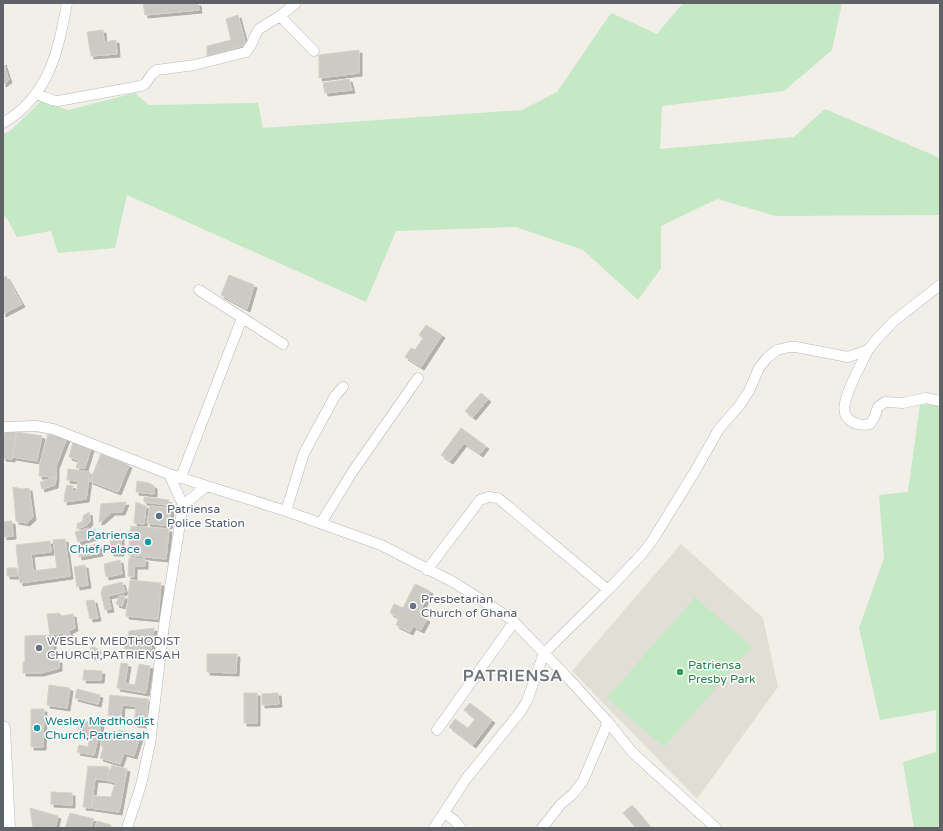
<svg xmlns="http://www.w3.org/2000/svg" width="943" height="831" viewBox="0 0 943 831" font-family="'Varela Round',sans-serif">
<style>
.education{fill:#e1ded6}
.green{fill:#c5e8c5}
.building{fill:#cccac5;stroke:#d6d1c6;filter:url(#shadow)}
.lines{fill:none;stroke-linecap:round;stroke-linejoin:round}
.minor-casing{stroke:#b5b8bc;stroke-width:11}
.secondary-casing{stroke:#b6babf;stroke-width:15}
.minor{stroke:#fff;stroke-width:10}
.secondary{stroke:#fff;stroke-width:14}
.service-dot{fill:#5c6f8a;stroke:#fff;stroke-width:1.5}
.culture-dot{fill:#0f9aa8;stroke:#fff;stroke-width:1.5}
.worship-dot{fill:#6b7280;stroke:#fff;stroke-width:1.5}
.leisure-dot{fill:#2e9e5b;stroke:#fff;stroke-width:1.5}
.labels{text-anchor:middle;stroke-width:3;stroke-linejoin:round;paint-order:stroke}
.service-label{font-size:12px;fill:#4e5e75;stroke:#fff;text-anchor:start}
.culture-label{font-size:12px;fill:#0d838f;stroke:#fff;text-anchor:end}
.worship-label{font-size:12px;fill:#5b616d;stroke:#fff;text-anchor:start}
.leisure-label{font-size:12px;fill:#27864d;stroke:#fff;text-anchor:start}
.district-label{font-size:16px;font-weight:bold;letter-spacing:1px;fill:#70757a;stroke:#fff}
</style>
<defs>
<filter id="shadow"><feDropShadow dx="3" dy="3" stdDeviation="0" flood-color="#0004"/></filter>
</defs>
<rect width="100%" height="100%" fill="#f1efe8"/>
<!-- education -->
<path class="education" d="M681 544 763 618 778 687 697 799 572 671Z"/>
<!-- green -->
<path class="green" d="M683 3H842L832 50 784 91 662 106 660 149 794 137 825 109 940 158V215L776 216 717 199 661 226V268L638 300 583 250 516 227 396 231 366 302 127 195 115 248 58 253 51 231 17 237 6 217 3 218V134L10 131 41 101 68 110 135 93 149 105 258 103 263 128 522 110 557 92 611 13 657 34Z
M920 404 940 405V828H914L903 762 936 752V710L880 720 859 628 884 558 879 495 908 492Z
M695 597 752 647 664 747 607 698Z"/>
<!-- building -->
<path class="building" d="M143 3H198L199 10 145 15Z
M238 15 246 45 207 56V46L231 40 226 19Z
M103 30 104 42 116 40 117 54 91 56 87 32Z
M359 50V73L319 78V55Z
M3 62 9 80 3 84Z
M349 79 352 90 325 93 323 83Z
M229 275 254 285 247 309 221 295Z
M6 276 22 304 3 314V278Z
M426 325 442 335 421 367 405 357 411 348 415 350 423 338 419 335Z
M481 393 488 399 473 417 465 411Z
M461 428 486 446 480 454 464 443 450 461 441 455Z
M10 429 16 433 12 459 3 458V435Z
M17 432 42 436 37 461 13 457Z
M48 434 67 438 56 466V477L39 476 40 463Z
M73 442 91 448 85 468H76L78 460 69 457Z
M101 454 129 465 118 492 90 481Z
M68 469 90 472 86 499 64 502 65 493 67 485 73 486 72 492 77 490 78 481 67 480Z
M56 477 55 485 42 489 40 482Z
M137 481 149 483 154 486V494L136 492Z
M13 487 22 489 29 488 33 517 27 523 16 521Z
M144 497 169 500 168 505 144 502Z
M126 502 122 512H112L102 521 99 522 101 504Z
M136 502 146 506 144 524 134 523Z
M150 506 171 508 169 526 147 523Z
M89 512 90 522 86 526 77 529V524L83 521V516Z
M12 521 13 536 4 537 3 522Z
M131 526 169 529 166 559 128 555Z
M89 528 90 531 95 529 97 536 78 542 75 532Z
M110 533H121V553H111Z
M65 539 70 576 20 583 16 545 50 541 51 552 31 554 33 571 57 568 53 540Z
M98 544 100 553 79 557 78 548Z
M129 558 145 559V566H134V577L128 576Z
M120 560 122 574 106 577 104 564Z
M85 565 88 585 77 587 74 567Z
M7 568H17V576H7Z
M130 580 161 583 158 619 126 616Z
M122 582 125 592 108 596 111 609 105 610 101 593 103 587Z
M415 584 430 591 418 615 427 619 421 630 413 626 410 632 396 625 399 618 390 613 394 604 403 608Z
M119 596H125L122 606 116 604Z
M94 600 98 618 90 619 86 601Z
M59 613 62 616 73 614 75 628 69 631 70 637H65L63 633 50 635 47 614Z
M154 628 151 649 141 653 124 649 129 631Z
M53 635V660H59V668L41 673H23V662H25V636Z
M92 646 98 649 94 657 88 654Z
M207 654H237L236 673 207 672Z
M121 663 128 664 125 683 135 685 139 664 150 666 146 693 117 688Z
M84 670 102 671 101 680H83Z
M49 685 70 688 67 708 47 705Z
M77 689 100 695 98 704 75 698Z
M244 693H257V723H244Z
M278 693 279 704 262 705V694Z
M110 695 148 699 146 725 134 724 136 706 122 705 121 717 108 715Z
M470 703 492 720 473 745 449 727 455 719 468 728 475 719 464 710Z
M31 709H44L43 747H31Z
M80 720 101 724 94 755 77 752 79 745 88 747 90 737 77 735Z
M119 730 140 736 134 756 124 753 120 764 100 758 103 749 101 743 103 735 107 734H118Z
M112 765 127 769 119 812 92 808 94 796 111 797 115 783 107 780Z
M88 766 109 767 107 780 95 779 91 808 83 807Z
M51 792 72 793V805L51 804Z
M632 805 651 828H636L623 813Z
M30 808 58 816 55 828H33Z
M70 813 94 819 91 828H65Z
M97 821 111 825 110 828H95Z"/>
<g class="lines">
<!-- minor casing -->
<g class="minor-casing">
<path id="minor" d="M280 16 314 51
M37 94 52 100 58 101 140 86 145 84 152 74 157 70 195 65 246 52 251 45 257 32 259 29 280 16 296 3
M3 123C49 96 58 52 67 3
M199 290 283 344
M868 350C861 365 848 387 845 403 841 420 856 427 870 424L874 418 878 407 885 402 903 403 926 398 940 401
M3 427 36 426 53 429 169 474 286 511 381 545 455 583 502 613 514 622 568 678 608 722 633 753 716 828
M181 477 242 318
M183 505 207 486
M286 511 304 453 335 396 343 387
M321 523 353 471 418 378
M427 570 480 500 488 497 498 498 608 590
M437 730 514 622
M444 813 454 820 461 828
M127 828 141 785 150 744 164 625 183 505 169 474
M434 828 466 779 521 711 527 701 544 653 608 590 642 554 652 541 694 473 719 429 739 406 749 391 759 368 767 358 777 350 789 347H796L848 357 868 350 877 339 894 321 940 285
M542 828 561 804 573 794 583 781 608 722"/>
</g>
<!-- secondary casing -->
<g class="secondary-casing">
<path id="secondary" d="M3 728 8 828"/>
</g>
<!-- minor -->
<use href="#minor" class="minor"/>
<!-- secondary -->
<use href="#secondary" class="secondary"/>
</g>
<!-- markers -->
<circle class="service-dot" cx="159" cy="516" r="4"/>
<g class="culture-dot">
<circle cx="148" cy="542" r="4"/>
<circle cx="37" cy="728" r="4"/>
</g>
<g class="worship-dot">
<circle cx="413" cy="606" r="4"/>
<circle cx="39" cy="648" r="4"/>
</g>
<circle class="leisure-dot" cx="680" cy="672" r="4"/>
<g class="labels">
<!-- service labels -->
<g class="service-label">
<text x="167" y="513">Patriensa<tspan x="167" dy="14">Police Station</tspan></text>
</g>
<!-- culture labels -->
<g class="culture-label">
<text x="140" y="539">Patriensa<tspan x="140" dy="14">Chief Palace</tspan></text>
<text x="45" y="725" text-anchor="start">Wesley Medthodist<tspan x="45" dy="14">Church,Patriensah</tspan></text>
</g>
<!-- worship labels -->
<g class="worship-label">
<text x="421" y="603">Presbetarian<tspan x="421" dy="14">Church of Ghana</tspan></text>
<text x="47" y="645">WESLEY MEDTHODIST<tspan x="47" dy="14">CHURCH,PATRIENSAH</tspan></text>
</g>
<!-- leisure labels -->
<g class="leisure-label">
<text x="688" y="669">Patriensa<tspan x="688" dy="14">Presby Park</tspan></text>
</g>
<!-- district labels -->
<g class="district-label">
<text x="513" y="681">PATRIENSA</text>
</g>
</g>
<!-- border -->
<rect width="943" height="831" fill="none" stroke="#5f6368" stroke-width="8"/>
</svg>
